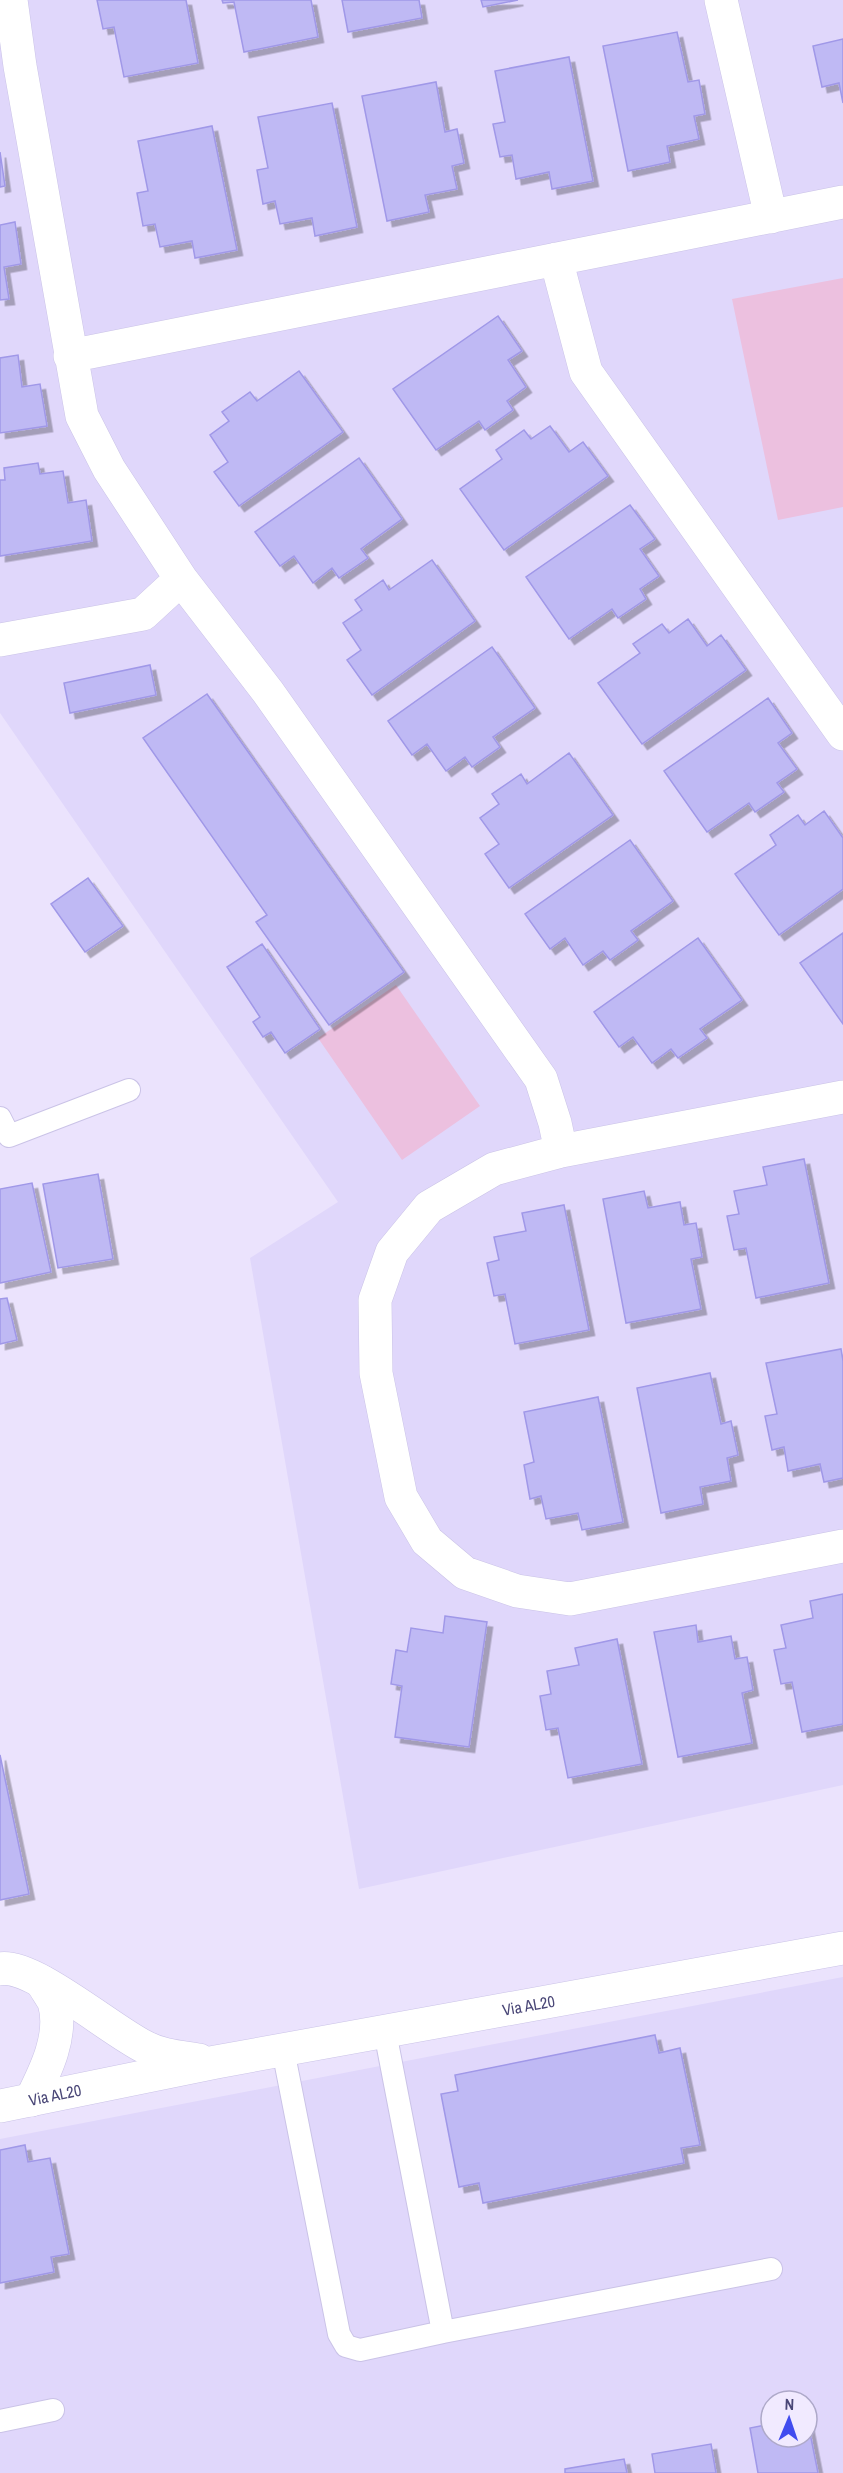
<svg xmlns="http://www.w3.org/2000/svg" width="843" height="2473" viewBox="0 0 843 2473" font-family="'Archivo Narrow',sans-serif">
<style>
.residential{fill:#e0d7fb;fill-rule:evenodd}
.green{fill:#ecc0df}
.building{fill:#bfb9f4;stroke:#a098e8;stroke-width:1.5;filter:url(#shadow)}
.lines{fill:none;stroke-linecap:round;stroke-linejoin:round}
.service-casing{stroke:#cac3e7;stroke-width:24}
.minor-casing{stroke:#cac3e7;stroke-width:34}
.tertiary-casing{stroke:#cac3e7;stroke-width:34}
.service{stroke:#fff;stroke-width:22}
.minor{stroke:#fff;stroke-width:33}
.tertiary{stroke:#fff;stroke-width:33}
.labels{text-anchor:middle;stroke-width:4.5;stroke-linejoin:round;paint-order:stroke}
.street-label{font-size:16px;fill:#4a4777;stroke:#f1eaff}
</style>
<defs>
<filter id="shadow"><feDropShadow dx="5.5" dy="5.5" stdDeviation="0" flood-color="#0004"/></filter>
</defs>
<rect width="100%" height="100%" fill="#ebe3fd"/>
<!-- residential -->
<path class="residential" d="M0 0H843V1785L359 1889 250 1258 338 1202 0 713Z
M843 1977V2473H0V2139ZM771 2401H807V2437H771Z"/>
<!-- green -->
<path class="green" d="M843 278V507L778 520 732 299Z
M396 985 480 1106 402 1160 318 1038Z"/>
<!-- building -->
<path class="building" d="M97 0H186L198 63 124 77 114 27 103 29Z
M222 0H311L318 37 244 52 234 2 223 3Z
M342 0H419L422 18 348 32Z
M481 0H518L483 7Z
M677 32 688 82 699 80 705 114 694 116 699 139 667 146 670 162 628 171 603 46Z
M843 39V103L839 83 822 87 813 46Z
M569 57 593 181 552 189 549 172 516 179 512 155 500 157 493 124 505 122 495 71Z
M436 82 445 132 457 129 464 163 452 166 457 189 425 195 429 212 387 221 362 96Z
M332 103 357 227 315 236 312 218 280 224 275 201 263 204 257 170 268 168 258 117Z
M212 126 237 250 195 258 192 241 160 247 155 224 143 226 137 193 148 191 138 141Z
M0 152 5 186 0 187Z
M15 222 21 264 4 267 9 299 0 300V225Z
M498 316 522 351 508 360 526 387 507 401 513 410 485 430 479 421 436 450 393 389Z
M18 355 22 387 40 384 47 426 0 433V358Z
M299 371 343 432 239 506 214 472 228 462 210 435 229 421 222 412 250 392 257 401Z
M550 426 569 452 583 442 608 476 504 550 460 489 502 459 496 450 524 430 531 439Z
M359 458 402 519 361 549 368 558 339 578 332 568 313 583 294 556 280 566 255 532Z
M38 463 40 474 63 471 68 503 86 500 92 541 0 556V480H5L4 468Z
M630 505 655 539 640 549 659 576 640 589 646 599 618 618 612 609 569 639 526 577Z
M432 560 475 621 372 695 347 660 361 650 343 623 362 610 355 600 383 580 389 590Z
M688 619 707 646 721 635 746 670 642 744 598 683 640 653 633 644 662 624 669 633Z
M492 647 535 708 493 737 500 747 472 767 465 757 446 771 427 744 412 755 388 721Z
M150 665 156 695 70 713 64 683Z
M207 694 404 972 329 1025 256 922 267 915 143 738Z
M768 698 792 733 778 743 797 769 777 783 784 792 755 812 749 803 707 832 664 771Z
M569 753 613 815 509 888 485 854 499 844 480 818 499 804 492 794 521 774 527 784Z
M824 811 843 838V889L779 935 735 874 776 845 770 835 798 815 805 825Z
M630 840 673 901 631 931 638 940 610 960 603 951 583 965 565 938 550 949 525 914Z
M88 878 123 926 85 952 51 904Z
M843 933V1024L800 963Z
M698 938 742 1000 700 1029 707 1038 678 1058 671 1049 652 1063 633 1037 619 1047 594 1012Z
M262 944 320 1029 285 1053 271 1032 263 1037 253 1022 260 1017 227 967Z
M804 1159 829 1283 756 1298 746 1248 734 1250 727 1216 739 1214 734 1191 767 1185 763 1167Z
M98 1174 113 1259 58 1268 43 1184Z
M32 1183 51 1272 0 1283V1189Z
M644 1191 648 1208 680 1202 684 1225 696 1223 702 1257 691 1259 701 1309 626 1323 603 1199Z
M564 1205 589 1330 515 1344 505 1294 494 1296 487 1263 499 1260 494 1237 526 1231 522 1213Z
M7 1298 17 1340 0 1344V1299Z
M841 1349 843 1361V1478L824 1482 820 1464 788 1471 784 1447 772 1450 765 1416 777 1414 766 1363Z
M710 1373 721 1424 731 1421 738 1455 727 1458 731 1481 700 1487 703 1504 661 1513 637 1388Z
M598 1397 623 1522 582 1530 578 1513 546 1519 541 1496 530 1499 524 1465 534 1462 524 1412Z
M843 1594V1724L802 1732 792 1682 781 1684 774 1650 786 1648 781 1625 813 1618 810 1601Z
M445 1616 487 1622 469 1747 395 1737 402 1686 391 1684 396 1650 407 1652 411 1628 443 1633Z
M696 1625 698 1642 731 1636 735 1659 747 1657 753 1690 742 1693 752 1743 678 1757 654 1632Z
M617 1639 642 1764 568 1778 558 1728 546 1730 540 1696 551 1694 547 1671 579 1665 575 1648Z
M0 1755 29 1894 0 1900Z
M655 2035 659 2053 680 2048 700 2145 681 2148 684 2163 483 2203 479 2183 459 2187 441 2094 458 2091 455 2075Z
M25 2145 28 2162 50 2158 69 2254 51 2257 54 2272 0 2283V2150Z
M807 2418 818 2473H758L750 2428 771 2424V2437H807Z
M711 2444 716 2473H655L652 2454Z
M624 2459 627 2473H565V2469Z"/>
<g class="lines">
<!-- service casing -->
<g class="service-casing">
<path id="service" d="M0 1118 9 1136 129 1090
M385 2032 443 2332
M283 2050 339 2334 346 2346 360 2350 443 2332 771 2269
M0 2421 53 2410"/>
</g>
<!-- minor casing -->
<g class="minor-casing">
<path id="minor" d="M11 0 20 66 82 416 109 469 181 579 268 692 541 1079 555 1123 561 1151
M721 0 771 217
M556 259 586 372 843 734
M70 356 843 202
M0 640 143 614 181 579
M843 1097 561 1151 494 1169 429 1207 392 1252 375 1300 376 1373 401 1497 427 1541 465 1573 517 1591 570 1599 843 1546"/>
</g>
<!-- tertiary casing -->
<g class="tertiary-casing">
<g id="tertiary">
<path d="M0 1969C31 1962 113 2032 145 2047 162 2056 181 2057 199 2060"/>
<path d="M31 2100C45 2072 64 2035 54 2002 51 1996 45 1988 42 1982"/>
<path id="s1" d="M0 2106 216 2062 843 1948"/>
</g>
</g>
<!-- service -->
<use href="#service" class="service"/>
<!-- minor -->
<use href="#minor" class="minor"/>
<!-- tertiary -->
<use href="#tertiary" class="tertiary"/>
</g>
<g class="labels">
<!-- street labels -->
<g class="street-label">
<text dy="6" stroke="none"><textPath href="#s1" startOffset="538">Via AL20</textPath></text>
<text dy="6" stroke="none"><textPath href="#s1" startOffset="56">Via AL20</textPath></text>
</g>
</g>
<!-- north arrow -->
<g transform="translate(789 2419) rotate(2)"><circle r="28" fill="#f1eaff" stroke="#aea9c9" stroke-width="1.5"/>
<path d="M0-4.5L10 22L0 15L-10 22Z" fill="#414cef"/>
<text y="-9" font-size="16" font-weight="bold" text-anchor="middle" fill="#4a4777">N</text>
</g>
</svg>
